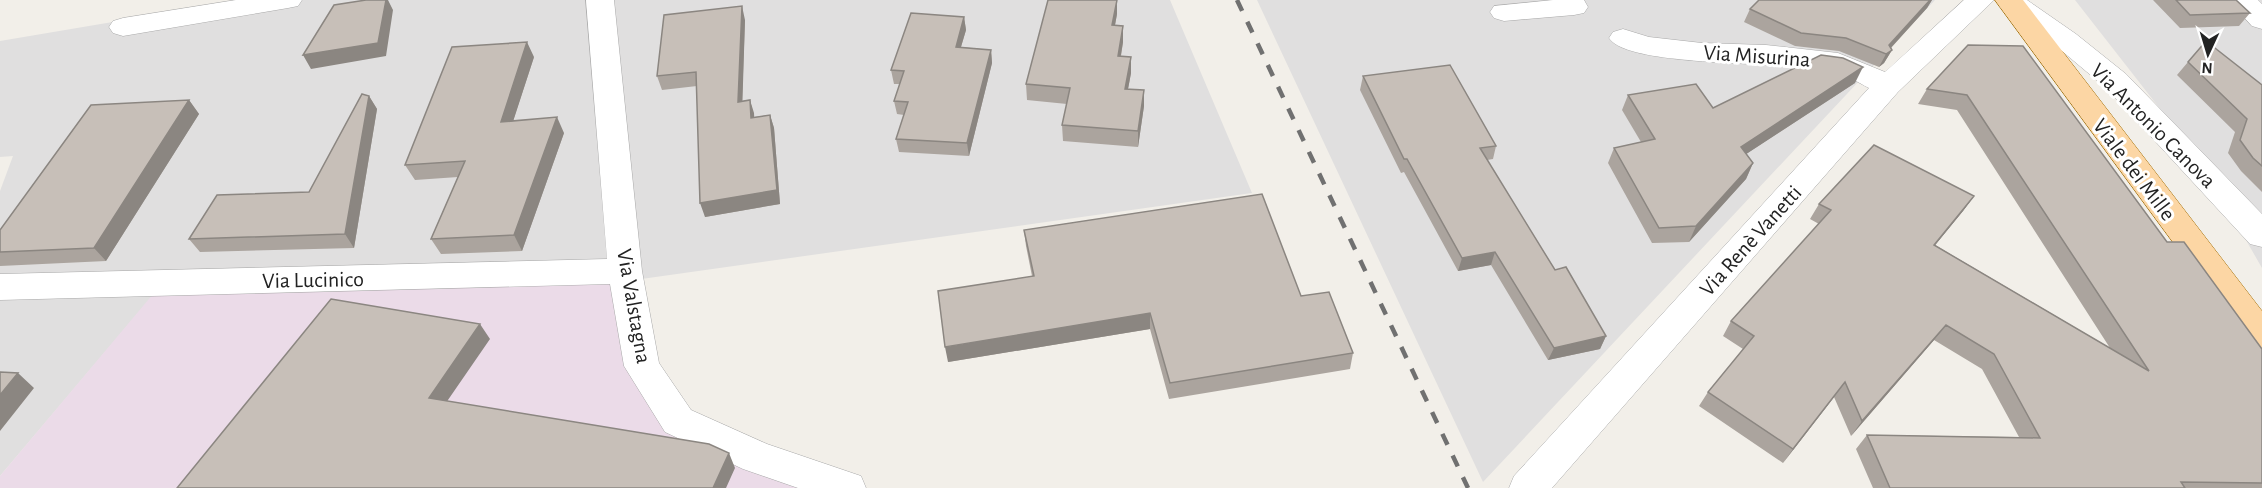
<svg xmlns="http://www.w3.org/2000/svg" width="2262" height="488" viewBox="0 0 2262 488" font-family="'Alegreya Sans',sans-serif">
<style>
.residential{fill:#e0dfdf}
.industrial{fill:#ebdbe8}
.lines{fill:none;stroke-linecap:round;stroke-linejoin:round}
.minor-casing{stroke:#a9a9a9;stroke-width:1}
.major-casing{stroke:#a06b00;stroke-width:1}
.minor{fill:#fff;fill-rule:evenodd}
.major{fill:#fcd6a4;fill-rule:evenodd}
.rail{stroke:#707070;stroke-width:4.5;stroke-dasharray:12 12;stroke-linecap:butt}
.wall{fill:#aba49e}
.shaded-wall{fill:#8b8681}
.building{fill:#c7bfb8;stroke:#8b8681;stroke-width:1.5}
.labels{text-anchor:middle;stroke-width:6;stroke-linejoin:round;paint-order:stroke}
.street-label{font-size:22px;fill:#222;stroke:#fff}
</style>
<rect width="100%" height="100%" fill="#f2efe9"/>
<!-- residential -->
<path class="residential" d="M243 0H1170L1252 193 620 282 155 293 0 476V191L13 156 0 157V41Z
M1257 0H1935L1483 482Z
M2075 0H2262V268L2200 160Z"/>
<!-- industrial -->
<path class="industrial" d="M620 282 654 414 815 488H0V476L154 293Z"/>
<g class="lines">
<!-- minor casing -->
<g class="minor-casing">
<path id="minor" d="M236 0H302L298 6 288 8 123 36 113 33 109 27 113 21 123 18Z
M586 0H614L642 271 659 363 691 410 767 444 861 476 866 488H798L743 469 665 432 624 366 610 284 0 300V274L607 259Z
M1553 0H1584L1588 7 1584 13 1574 15 1504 21 1494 18 1490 12 1494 6Z
M1964 0H1994L1898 92 1552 488H1509L1514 476 1869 88C1857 82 1844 73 1831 70 1789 61 1628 68 1609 38L1613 32 1623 29 1649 37 1702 43 1766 45 1838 53 1885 72Z
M1997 0H2027L2076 34 2126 74 2262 214V247L2250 244 2106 88 2056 46 2000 7Z
M2228 0H2258L2262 4V29L2252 26Z"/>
</g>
<!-- major casing -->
<g class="major-casing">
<path id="major" d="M1995 0H2023L2262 311V351L2250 347Z"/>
</g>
<!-- minor -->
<use href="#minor" class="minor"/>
<!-- major -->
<use href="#major" class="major"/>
<!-- rail -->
<path class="rail" d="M1237 0 1468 488"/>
</g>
<!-- wall -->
<path class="wall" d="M1759 0H1932L1927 8 1891 48 1892 50 1884 63 1879 67 1839 51 1795 46 1744 22 1750 9Z
M2153 0H2236L2250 13 2239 26 2180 28Z
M1117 14 1115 25 1123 26V42L1121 56 1131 73 1128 89 1144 106 1138 147 1063 141 1062 125 1067 104 1027 100 1026 84Z
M964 17 966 30 961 47 991 50 992 63 969 156 899 152 896 139 904 115 897 114 894 101 900 84H894L891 70Z
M745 20 742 101 750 100 754 117 770 115 774 128 780 204 705 217 697 86 662 90 657 76Z
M1968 45 2167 242 2262 349V488H1873L1856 449 1867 435 2019 437 1982 369 1934 340 1851 436 1834 397 1783 463 1699 406 1708 392 1743 349 1723 336 1731 321 1819 224 1810 219 1819 204 1974 196 1963 211 1935 245 2110 348 1957 110 1918 104 1927 89Z
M534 57 513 121 564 133 522 251 441 254 431 239 458 177 415 180 405 165Z
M2188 62 2262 85V192L2241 171 2228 153 2235 132 2177 75Z
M1363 76 1496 146 1493 159 1487 160 1555 270 1606 336 1600 349 1548 360 1491 265 1458 271 1404 172 1401 173 1360 90Z
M1855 83 1746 154 1753 163 1746 179 1689 242 1652 243 1608 163 1614 148 1641 142 1622 110 1628 95 1713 108Z
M369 96 377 109 354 248 200 252 189 239 309 192Z
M189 100 199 114 106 261 0 266V230Z
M1024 230 1301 296 1353 353 1350 369 1169 399 1150 329 948 362 1032 276 1026 246Z"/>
<!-- shaded-wall -->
<path class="shaded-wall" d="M386 0H388L393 10 386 56 311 69 303 55Z
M1117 0V14L1112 41V25Z
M1930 0H1932L1927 8 1886 53 1889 45Z
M742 6 745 20 742 115 738 102Z
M964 17 966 30 957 60 956 47Z
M1123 26V42L1118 72V56Z
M527 42 534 57 508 137 501 122Z
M991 50 992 63 969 156 967 143Z
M1892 50 1884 63 1879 67 1886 54Z
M1131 57V73L1125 105V89Z
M1863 67 1855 83 1734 162 1741 147Z
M1144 90V106L1138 147V131Z
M369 96 377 109 354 248 345 234Z
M189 100 199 114 106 261 94 248Z
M750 100 754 113 755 131 751 118Z
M770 115 774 128 780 204 705 217 700 203Z
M557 117 564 133 522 251 514 235Z
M1753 163 1746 179 1689 242 1696 226Z
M1974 196 1963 211 1923 260 1934 245Z
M1495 252 1491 265 1458 271 1462 258Z
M1150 313V329L948 362 945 347Z
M480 324 490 339 439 413 429 398Z
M1946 325 1934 340 1851 436 1862 421Z
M1606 336 1600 349 1548 360 1554 348Z
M18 373 34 388 0 431V395Z
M1845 382 1834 397 1783 463 1793 449Z
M729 453 735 468 726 488H713Z"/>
<!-- building -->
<path class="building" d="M366 0H386L378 43 303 55 334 5Z
M1048 0H1117L1112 25 1123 26 1118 56 1131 57 1125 89 1144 90 1138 131 1062 125 1070 88 1026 84Z
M1759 0H1930L1889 45 1892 50 1886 54 1846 38 1801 33 1750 9Z
M2176 0H2236L2250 13 2190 15Z
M742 6 738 102 750 100 751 118 770 115 777 190 700 203 696 72 657 76 664 15Z
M911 13 964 17 956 47 991 50 967 143 896 139 908 102 894 101 904 71 891 70Z
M2206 41 2262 85V166L2253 158 2240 140 2247 119 2188 62Z
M527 42 501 122 557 117 514 235 431 239 465 161 405 165 452 47Z
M1968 45 2023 46 2167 242H2184L2262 349V483L2181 482 2185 488H1890L1867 435 2040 438 1994 354 1946 325 1862 421 1845 382 1793 449 1708 392 1754 336 1731 321 1831 210 1819 204 1874 145 1974 196 1934 245 2149 371 1967 95 1927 89Z
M1821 55 1843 58 1863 67 1741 147 1753 163 1696 226 1659 228 1614 148 1655 139 1628 95 1696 84 1713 108Z
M1450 65 1496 146 1480 148 1555 270 1566 267 1606 336 1554 348 1495 252 1462 258 1407 159H1404L1363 76Z
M362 94 369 96 345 234 189 239 217 195 309 192Z
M189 100 94 248 0 252V230L91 105Z
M1262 194 1301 296 1329 292 1353 353 1170 383 1150 313 945 347 938 291 1034 276 1024 230Z
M331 299 480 324 429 398 709 444 729 453 713 488H177Z
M0 372 18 373 0 395Z"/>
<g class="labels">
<!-- street labels -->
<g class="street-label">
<text transform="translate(1757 55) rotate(4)" y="8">Via Misurina</text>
<text transform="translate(2154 125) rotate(45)" y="8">Via Antonio Canova</text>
<text transform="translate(2135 169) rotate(53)" y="8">Viale dei Mille</text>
<text transform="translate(1750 240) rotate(-48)" y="8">Via Renè Vanetti</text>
<text transform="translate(313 279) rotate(-1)" y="8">Via Lucinico</text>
<text transform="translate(635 306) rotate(80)" y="8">Via Valstagna</text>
</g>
</g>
<!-- north arrow -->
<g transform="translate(2208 54) rotate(184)" stroke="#ffffff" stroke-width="4.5" paint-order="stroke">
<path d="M0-4.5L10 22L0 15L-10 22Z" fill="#222222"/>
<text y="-9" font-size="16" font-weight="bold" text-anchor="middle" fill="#222222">N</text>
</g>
</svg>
